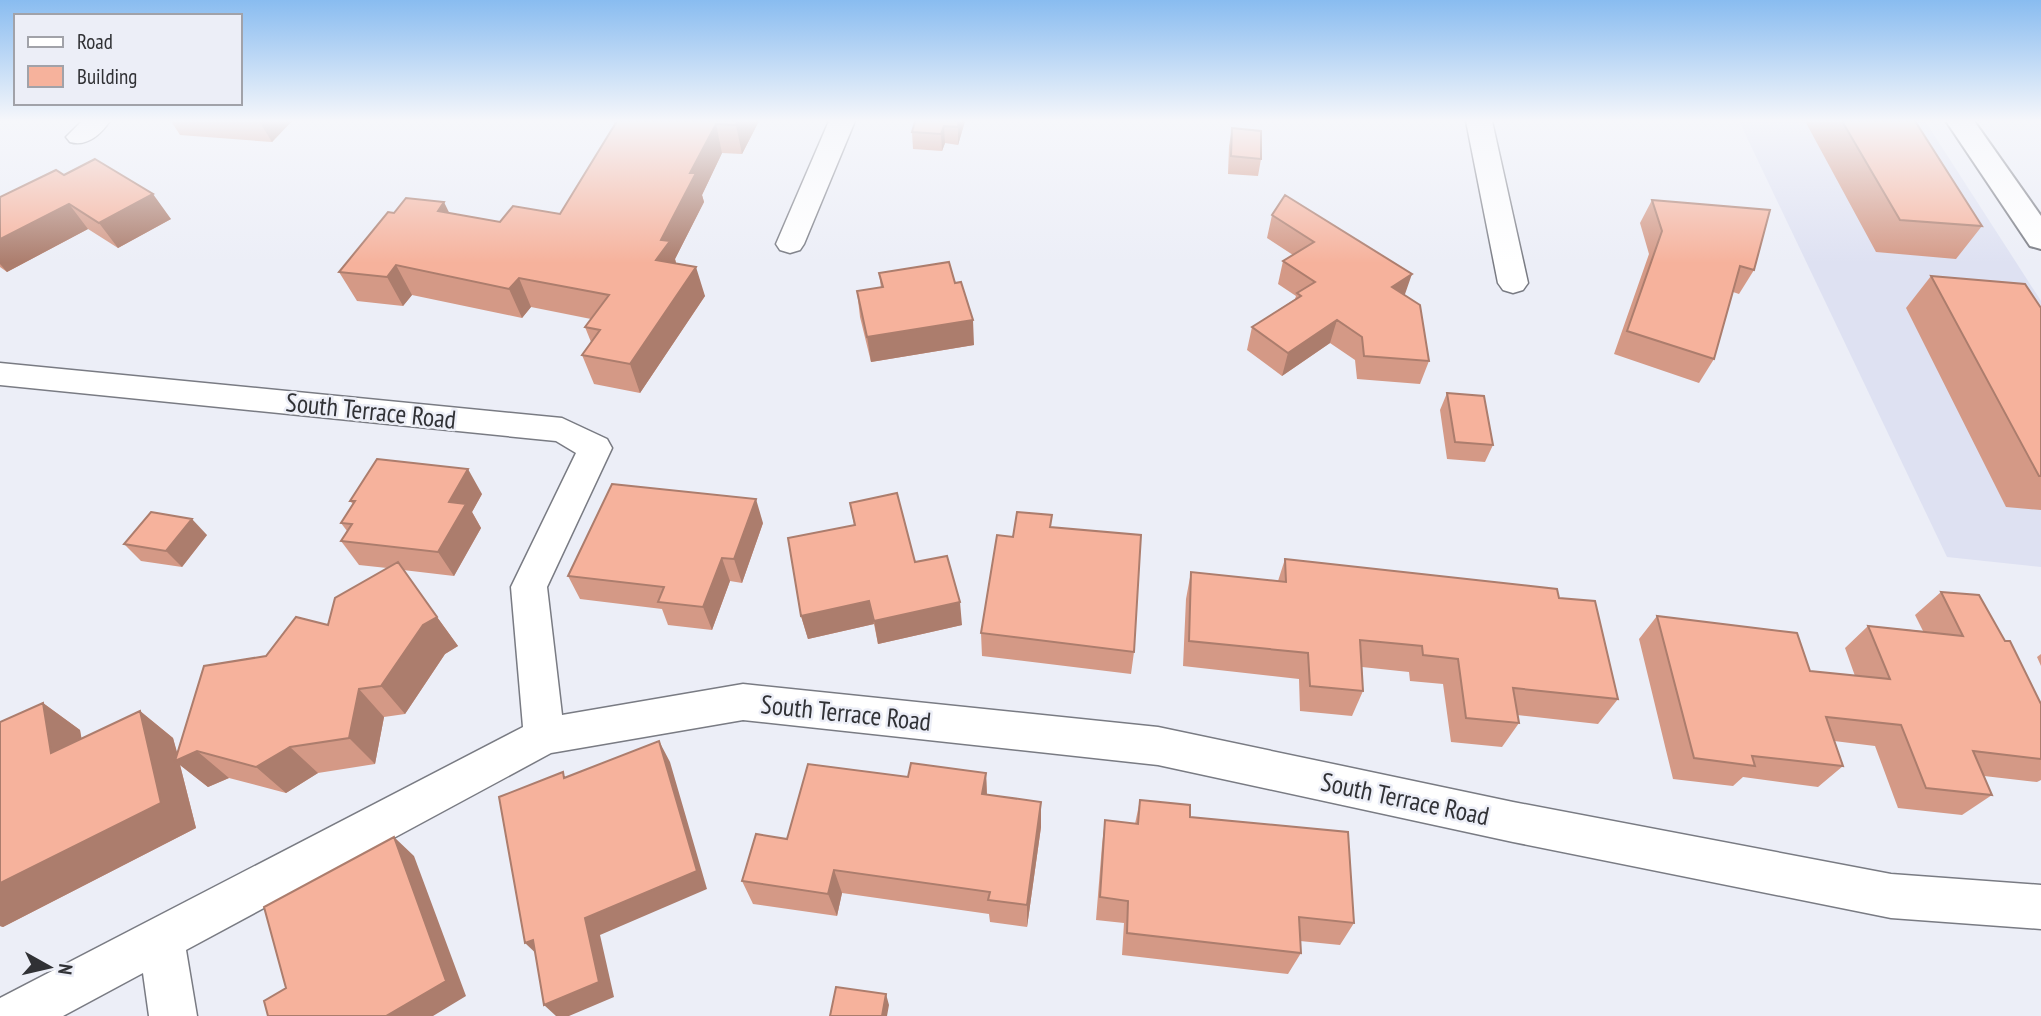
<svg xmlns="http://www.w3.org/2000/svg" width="2041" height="1016" viewBox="0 0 2041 1016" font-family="'PT Sans Narrow',sans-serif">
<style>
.built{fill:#dee1f2}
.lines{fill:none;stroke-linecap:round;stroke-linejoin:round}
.street-casing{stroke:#797b83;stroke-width:3}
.secondary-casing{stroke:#797b83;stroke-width:4}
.street{fill:#fff;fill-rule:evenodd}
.secondary{fill:#fff;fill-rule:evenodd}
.wall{fill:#d49986}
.shaded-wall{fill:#ac7d6d}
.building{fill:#f6b29c;stroke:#ac7d6d;stroke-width:2}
.labels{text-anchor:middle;stroke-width:5;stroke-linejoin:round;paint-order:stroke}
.street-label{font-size:26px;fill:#303135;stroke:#eceef7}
</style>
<rect width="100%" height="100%" fill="#eceef7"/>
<!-- built -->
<path class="built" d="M1739 121H1925L2041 301V567L1947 557Z"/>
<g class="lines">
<!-- street casing -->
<g class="street-casing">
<path id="street" d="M82 121H110C100 135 87 147 70 142L66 137Z
M829 121H855L804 244 800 250 790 253 780 250 776 244Z
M1466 121H1492L1528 283 1523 290 1513 293 1503 290 1498 283Z
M0 363 562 418 607 439 612 448 547 587 562 715 743 684 1158 727 1513 802 1891 874 2041 885V929L1891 918 1513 842 1158 765 743 720 551 753 186 950 197 1016H149L143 973 63 1016H0V998L523 727 511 587 576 453 556 441 0 385Z"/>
</g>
<!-- secondary casing -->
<g class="secondary-casing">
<path id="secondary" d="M1946 121H1974L2041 216V249L2030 246Z"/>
</g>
<!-- street -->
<use href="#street" class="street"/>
<!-- secondary -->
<use href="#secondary" class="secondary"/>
</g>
<!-- wall -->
<path class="wall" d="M171 121H292L272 142 180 135Z
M617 121H759L742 154 722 153 702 195 704 202 675 259 676 263 705 296 640 393 594 384 582 355 591 342 585 327 591 319 531 307 522 318 412 295 403 306 357 301 339 272 449 213 500 222 560 214Z
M915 121H965L958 145 945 143 942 151 913 149 912 132Z
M1805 121H1915L1982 226 1956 259 1876 252Z
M1232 128 1261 159 1258 176 1228 174 1229 146Z
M64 175 171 219 118 248 88 229 7 272 0 267V197Z
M1652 200 1754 270 1739 294 1733 292 1714 359 1699 383 1614 354 1649 254 1640 223Z
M1272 215 1405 295 1429 361 1420 384 1357 379 1355 360 1330 343 1282 376 1247 350 1252 327 1295 299 1296 296 1278 284 1283 261 1293 255 1267 238Z
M879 273 955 283 974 345 871 362 860 317 857 291 881 288Z
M1931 276 2041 308V510L2006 507 1906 308Z
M1447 393 1493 445 1485 462 1447 459 1440 410Z
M482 494 472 512 481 528 454 576 403 570 458 646 445 654 405 714 384 717 375 764 318 773 286 793 229 778 208 787 180 765 196 828 3 927 0 926V722L43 703 80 730 81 739 140 711 173 738 177 754 266 656 328 625 387 568 359 565 341 541 347 531 341 523 353 504 350 501Z
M850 503 915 562 962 625 878 644 874 624 808 639 801 616 854 525Z
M763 523 742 583 730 581 712 630 668 625 662 609 580 599 568 576Z
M1052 527 1134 652 1131 674 982 656 981 633 1013 537Z
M207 535 182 567 141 561 124 544Z
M1285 559 1559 598 1618 699 1598 724 1517 715 1519 723 1502 747 1451 742 1443 684 1410 681 1409 672 1362 667 1363 691 1352 716 1300 711 1299 679 1183 666 1186 599 1191 572 1278 581Z
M1941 592 2041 704V780L2037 782 1984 776 1992 795 1962 815 1898 808 1875 746 1834 741 1843 766 1818 787 1743 777 1733 786 1673 779 1639 639 1657 616 1810 671 1855 676 1845 648 1868 626 1923 631 1915 615Z
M2041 654V666L2037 657Z
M986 773 987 795 1041 802V827L1027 927 990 922 989 914 842 893 837 916 753 904 742 881 787 839 908 777Z
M1140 800 1190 817 1354 923 1340 945 1300 941 1301 953 1288 974 1122 955 1124 923 1096 920 1102 845 1105 820 1135 824Z"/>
<!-- shaded-wall -->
<path class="shaded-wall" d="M259 121H292L272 142Z
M738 121H759L742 154 736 125Z
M959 121H965L958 145V127Z
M716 124 722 153 702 195 704 202 675 259 678 271 656 260 661 240 690 173Z
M944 126 945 143 942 151 941 134Z
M153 194 171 219 118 248 99 223Z
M444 202 458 231 438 211Z
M69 204 88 229 7 272 0 264V239Z
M396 265 412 295 403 306 387 277Z
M696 267 705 296 640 393 630 364Z
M1412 274 1404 297 1392 287Z
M519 278 531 307 522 318 509 289Z
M973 320 974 345 871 362 867 337Z
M1337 320 1330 343 1282 376 1288 353Z
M468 469 482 494 472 512 481 528 454 576 438 552 449 502Z
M756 499 763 523 742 583 734 559Z
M192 519 207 535 182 567 166 551Z
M722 558 730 581 712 630 703 607Z
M419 592 458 646 445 654 405 714 381 686Z
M869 601 874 624 808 639 801 616Z
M960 602 962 625 878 644 874 621Z
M359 689 384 717 375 764 349 738Z
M43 703 80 730 89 779 51 753Z
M140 711 173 738 179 759 197 751 229 778 208 787 180 765 196 828 3 927 0 926V883Z
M659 741 670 762 707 889 600 935 614 997 569 1016H556L544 1005 585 918Z
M290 747 318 773 286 793 256 767Z
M986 773 987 798 982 794Z
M1041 802V827L1027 927V905Z
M394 837 414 856 466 996 433 1016H386Z
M834 870 842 893 837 916 828 894Z
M533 940 542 959 525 943Z
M886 994 889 1005 887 1016H882Z"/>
<!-- building -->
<path class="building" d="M617 121H738L736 125 716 124 690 173H696L661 240 670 241 656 260 696 267 630 364 582 355 600 330 585 327 609 295 519 278 509 289 396 265 387 277 339 272 388 212 394 213 406 198 444 202 438 211 500 222 513 206 560 214Z
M915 121H959L958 127 944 126 941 134 912 132Z
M1842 121H1915L1982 226 1900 220Z
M1232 128 1261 131V159L1231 156Z
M95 159 153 194 99 223 69 204 0 239V197L56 170 64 175Z
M1285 195 1412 274 1392 287 1420 305 1429 361 1364 356 1362 337 1337 320 1288 353 1252 327 1301 296 1297 293 1315 282 1283 261 1314 242 1272 215Z
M1652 200 1770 210 1754 270 1740 266 1714 359 1627 331 1662 231Z
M949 262 955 283 961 282 973 320 867 337 857 291 883 287 879 273Z
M1931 276 2025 284 2041 308V476H2039Z
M1447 393 1484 396 1493 445 1455 442Z
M377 459 468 469 449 502 466 504 438 552 341 541 352 524 341 523 355 501H350Z
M612 484 756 499 734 559 722 558 703 607 658 602 664 587 568 576Z
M897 493 915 562 947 556 960 602 874 621 869 601 801 616 788 538 855 525 850 503Z
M151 512 192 519 166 551 124 544Z
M1017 512 1052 515 1050 527 1141 535 1134 652 981 633 997 535 1013 537Z
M1285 559 1557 589 1559 598 1595 601 1618 699 1513 688 1519 723 1466 718 1458 659 1423 655 1422 646 1360 640 1363 691 1310 686 1308 653 1189 641 1191 572 1286 582Z
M398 562 437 617 423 625 381 686 359 689 349 738 290 747 256 767 197 751 175 761 204 666 266 656 296 617 328 625 335 598Z
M1941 592 1979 595 2005 641H2010L2041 704V759L1973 751 1992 795 1926 788 1901 725 1826 717 1843 766 1752 756 1755 766 1694 758 1657 616 1797 633 1810 671 1890 679 1868 626 1963 636Z
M43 703 51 753 140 711 161 803 0 883V722Z
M659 741 697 871 585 918 599 982 544 1005 533 940 525 943 499 797 563 772 564 778Z
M911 763 986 773 982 794 1041 802 1027 905 988 900 990 892 834 870 828 894 742 881 756 834 787 839 808 764 908 777Z
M1140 800 1190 805V817L1348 832 1354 923 1299 917 1301 953 1127 933 1128 901 1100 897 1105 820 1138 824Z
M394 837 446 981 386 1016H268L264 1001 286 988 264 907Z
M836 987 886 994 882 1016H830Z"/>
<!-- sky -->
<linearGradient id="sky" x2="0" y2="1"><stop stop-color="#89bcf0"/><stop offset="0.46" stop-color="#f6f7fb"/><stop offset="1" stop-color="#f6f7fb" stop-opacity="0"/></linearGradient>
<rect width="2041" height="263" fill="url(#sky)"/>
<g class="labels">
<!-- street labels -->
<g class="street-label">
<text transform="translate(371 411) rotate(6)" y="9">South Terrace Road</text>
<text transform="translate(846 713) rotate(6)" y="9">South Terrace Road</text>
<text transform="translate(1405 799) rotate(12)" y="9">South Terrace Road</text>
</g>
</g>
<!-- legend -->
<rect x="14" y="14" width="228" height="91" fill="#eceef7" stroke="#a1a2a9" stroke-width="2"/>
<rect x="28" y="37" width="35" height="10" fill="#ffffff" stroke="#a1a2a9" stroke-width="2"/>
<text x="77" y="49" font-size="21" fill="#303135">Road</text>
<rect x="28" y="66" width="35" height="21" fill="#f6b29c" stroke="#a1a2a9" stroke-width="2"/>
<text x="77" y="84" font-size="21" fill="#303135">Building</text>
<!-- north arrow -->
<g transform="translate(49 967) rotate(98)" stroke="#eceef7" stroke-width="5" paint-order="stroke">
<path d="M0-5L12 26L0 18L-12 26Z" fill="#303135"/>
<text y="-10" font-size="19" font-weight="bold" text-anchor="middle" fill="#303135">N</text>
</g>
</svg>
